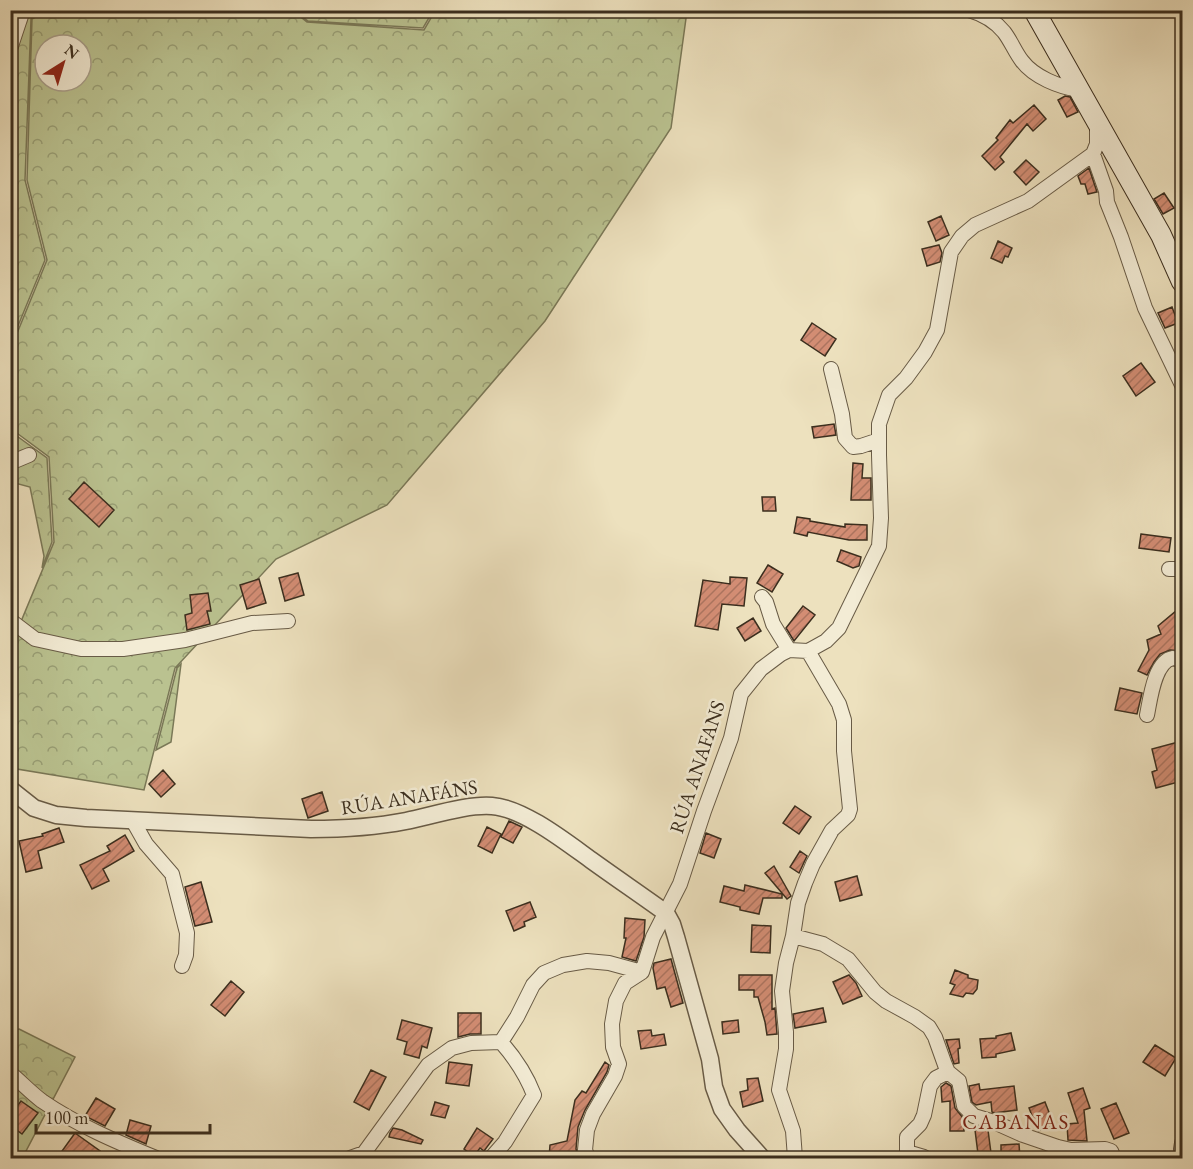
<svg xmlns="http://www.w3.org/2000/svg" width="1193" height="1169" viewBox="0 0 1193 1169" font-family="'EB Garamond',serif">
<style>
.forest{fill:url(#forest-crowns);stroke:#7a7857;stroke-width:1.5;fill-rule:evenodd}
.building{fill:url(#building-hatch);stroke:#3b2e1e;stroke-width:1.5}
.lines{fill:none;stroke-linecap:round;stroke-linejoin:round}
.minor-casing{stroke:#685b46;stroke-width:16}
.tertiary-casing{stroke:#685b46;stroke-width:19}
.secondary-casing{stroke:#3b2e1e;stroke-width:22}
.minor{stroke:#f3ecd5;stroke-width:14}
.tertiary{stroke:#f3ecd5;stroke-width:16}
.secondary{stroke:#f3ecd5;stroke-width:20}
.labels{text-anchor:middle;stroke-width:5;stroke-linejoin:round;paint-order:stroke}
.street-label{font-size:20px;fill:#3b2e1e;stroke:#f3ecd5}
.neighbourhood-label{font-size:21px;letter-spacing:1.5px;fill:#7a1f14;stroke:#f3ecd5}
</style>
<defs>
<pattern id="forest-crowns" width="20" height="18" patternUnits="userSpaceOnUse" patternTransform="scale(1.5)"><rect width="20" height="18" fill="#bac290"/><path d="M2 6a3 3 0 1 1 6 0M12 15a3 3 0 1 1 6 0" fill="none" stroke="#989e75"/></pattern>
<pattern id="building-hatch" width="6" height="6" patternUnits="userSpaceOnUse" patternTransform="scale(1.5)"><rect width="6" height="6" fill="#d38d74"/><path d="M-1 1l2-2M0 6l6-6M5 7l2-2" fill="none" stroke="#ac745f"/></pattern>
</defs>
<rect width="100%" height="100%" fill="#ede1be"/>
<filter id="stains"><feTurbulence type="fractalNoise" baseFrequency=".00333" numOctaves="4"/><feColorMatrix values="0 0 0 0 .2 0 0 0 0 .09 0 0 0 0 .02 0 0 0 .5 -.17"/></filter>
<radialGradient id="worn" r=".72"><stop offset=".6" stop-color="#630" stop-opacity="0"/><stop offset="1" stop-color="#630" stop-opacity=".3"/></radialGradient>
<!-- forest -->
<path class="forest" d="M48 10H292L307 22 424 30 435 11H687L671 128 545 321 387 505 276 559 175 668 144 790 11 768 10 648 54 542 49 457 10 428 11 348 47 260 27 180 32 19ZM45 45H81V81H45Z
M11 11H45L31 19 25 180 45 260 11 343Z
M295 11H433L423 28 308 21Z
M10 431 47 458 52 542 42 568 44 556 30 487 11 482Z
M181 664 171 742 156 750 177 668Z
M19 1029 75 1057 24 1155V1158H11V1031Z"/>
<!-- building -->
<path class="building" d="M1065 96 1070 97 1078 112 1067 117 1058 100Z
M1034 105 1046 119 1033 131 1027 124 1000 157 1004 162 995 170 982 156 998 140 996 138 1010 120 1013 123Z
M1026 160 1039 172 1026 185 1014 172Z
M1089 168 1097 192 1088 194 1085 184H1081L1078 176Z
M1164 193 1174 208 1163 214 1154 199Z
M941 216 949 235 936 241 928 222Z
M998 241 1012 248 1008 257 1005 256 1002 263 991 258Z
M939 245 942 253 940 262 927 266 922 249Z
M1172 307 1178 323 1165 328 1158 313Z
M812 323 836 339 825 356 801 340Z
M1141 363 1155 382 1136 396 1123 376Z
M834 424 836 435 814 438 812 427Z
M853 463 863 464 862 478H871V500H851Z
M84 482 114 510 99 527 69 499Z
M762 497H775L776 511H763Z
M797 517 810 519V521L845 527V524L867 525V540H849L808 532 807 536 794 533Z
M1141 534 1171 538 1169 552 1139 548Z
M841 550 861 557 859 566 853 568 837 561Z
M768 565 783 574 772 592 757 583Z
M298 573 304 595 285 601 279 578Z
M730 577 747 578 744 606 722 604 718 630 695 626 703 580 730 584Z
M259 579 266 603 247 609 240 585Z
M208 593 211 611H207L210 624 187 630 185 615 192 613 190 595Z
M803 606 815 615 794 641 786 628Z
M1182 609V651L1170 650 1160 654 1154 662 1147 675 1138 671 1149 650 1147 640 1161 634 1158 626 1176 611Z
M753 618 761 631 745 641 737 628Z
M1120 688 1142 693 1137 714 1115 710Z
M1182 741V781L1156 788 1152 772 1157 770 1152 749Z
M163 770 175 784 161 797 149 784Z
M322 792 328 811 308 818 302 799Z
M795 806 811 817 799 834 783 823Z
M509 821 522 827 513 843 501 837Z
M487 827 501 834 492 853 478 846Z
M59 828 64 842 38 851 42 868 26 872 19 841 43 836 42 834Z
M706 833 721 839 714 858 700 853Z
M125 835 134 851 103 869 109 881 92 889 80 865 110 851 107 846Z
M800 851 807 856 799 873 790 867Z
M774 866 791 896 787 899 765 873Z
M857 876 862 895 840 901 835 882Z
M201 882 212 922 195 926 185 887Z
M745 885 782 894V898H763L759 914 740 910V907L720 902 724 886 744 891Z
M530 902 536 917 524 922 525 926 514 931 506 911Z
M625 918 645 920 644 937 636 961 622 957 626 938H624Z
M752 925 771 926 770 953 751 952Z
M671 959 683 1003 671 1007 665 987 657 989 653 968 654 963Z
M955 970 968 975V978L978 980 977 989 973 994 966 993 963 997 950 994 955 985 950 983Z
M739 975H772V1009L775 1008 777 1034 767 1035 765 1022 758 997H754V990H739Z
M849 975 856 983 862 996 843 1004 833 982Z
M231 981 244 992 225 1016 211 1005Z
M823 1008 826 1022 795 1028 793 1014Z
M458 1013H481V1034H470L458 1037Z
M402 1020 432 1028 427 1048 422 1046 419 1058 404 1054 407 1042 397 1039Z
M738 1020 739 1032 723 1034 722 1022Z
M651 1030 652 1036 664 1034 666 1045 641 1049 638 1031Z
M1011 1033 1015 1050 996 1054V1057L982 1058 980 1039 996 1038V1036Z
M959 1039 960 1048 958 1049 959 1063 954 1064 946 1040Z
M1155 1045 1176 1058 1165 1076 1143 1062Z
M449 1062 472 1065 469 1086 446 1083Z
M605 1062 609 1065 607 1072 585 1110 578 1127 576 1149 578 1156H573V1158H549L550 1145 567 1141 575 1100 582 1091 586 1093Z
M371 1070 386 1077 369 1110 354 1102Z
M758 1078 763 1101 743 1107 740 1092 748 1090 747 1079Z
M946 1083 951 1086 955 1108 963 1118 964 1131H950V1101L942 1102 941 1087Z
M979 1084 980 1090 1014 1086 1017 1110 994 1113 992 1112 991 1102 976 1105 972 1102 969 1086Z
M1083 1088 1090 1108 1084 1110 1087 1141 1068 1140 1067 1124 1078 1123 1068 1093Z
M96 1098 115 1109 105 1126 85 1116Z
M21 1101 38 1113 22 1134 10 1125V1116Z
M435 1102 449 1106 445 1118 431 1115Z
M1045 1102 1054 1125 1038 1131 1029 1108Z
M1116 1103 1129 1133 1114 1139 1101 1109Z
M130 1120 151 1126 146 1144 126 1135Z
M393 1128 402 1130 423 1140 421 1144 389 1137 390 1133Z
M477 1128 493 1139 484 1151 480 1148 474 1156 464 1149Z
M985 1129 988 1130 991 1153 978 1154 975 1130Z
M75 1133 100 1151 94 1158H57Z
M1019 1144 1020 1158H1001V1145Z"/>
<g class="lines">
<!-- minor casing -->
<g class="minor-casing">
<path id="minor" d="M969 10C983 14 995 21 1004 32 1011 41 1015 52 1022 61 1034 77 1059 87 1079 90
M10 49 23 10
M1093 154 1106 191 1107 202 1121 237 1145 308 1182 385
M831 369 842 414 845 438 853 447 861 446 879 440
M10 463 29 455
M1169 569H1182
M762 597 766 602 773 624 789 650
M10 620 35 639 81 649H123L185 640 252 623 288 621
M808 651 826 641 839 628 879 546 881 518 879 455V424L889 395 906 378 925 352 937 330 951 252 962 236 975 225 1028 201 1093 154 1097 144V124
M1147 715C1150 701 1154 661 1173 658 1173 658 1182 660 1182 660
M133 821 146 844 172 874 187 933 186 955 182 966
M793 936 823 944 848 959 875 992 886 1001 915 1017 929 1027 935 1037 945 1065 948 1072 959 1081 964 1106 974 1116 994 1122 1023 1135 1058 1147 1071 1150 1105 1149 1111 1151 1114 1158
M501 1042 517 1017 533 985 544 973 563 965 587 961 609 963 642 972
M10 1073C21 1082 31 1093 42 1101 77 1125 117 1142 156 1158
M1182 1143 1181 1149 1182 1158
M924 1157 907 1152V1137L920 1124 924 1115 930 1086 936 1078 948 1072
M350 1158 364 1153 428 1065 452 1048 471 1043 501 1042
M491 1158 505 1142 534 1095C526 1074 515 1058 501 1042
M588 1158 585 1150 587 1130 593 1114 615 1076 619 1064 613 1047 612 1024 616 1001 625 983 642 972 653 937 680 884 704 811 731 738 741 694 761 669 781 654 789 650 808 651
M795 1158 793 1131 779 1090 786 1049V1032L782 991 786 963 793 936 798 903 805 883 813 864 832 830 848 815 850 809 844 751V720L839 704 808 651"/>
</g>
<!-- tertiary casing -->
<g class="tertiary-casing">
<path id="tertiary" d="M10 789 34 808 56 815 86 818 311 829C343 829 375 827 406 821 431 816 467 804 492 806 523 808 566 842 591 860 616 878 641 895 666 913L672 924 676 937 710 1059 714 1087 722 1109 737 1130 762 1158"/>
</g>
<!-- secondary casing -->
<g class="secondary-casing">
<path id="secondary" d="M1034 10 1161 235 1182 282"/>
</g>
<!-- minor -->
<use href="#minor" class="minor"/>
<!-- tertiary -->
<use href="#tertiary" class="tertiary"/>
<!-- secondary -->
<use href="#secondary" class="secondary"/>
</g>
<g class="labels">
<!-- street labels -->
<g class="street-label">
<text transform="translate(697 767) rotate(-72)" y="7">RÚA ANAFANS</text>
<text transform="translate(409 797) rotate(-9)" y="7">RÚA ANAFÁNS</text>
</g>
<!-- neighbourhood labels -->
<g class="neighbourhood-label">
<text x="1016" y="1129">CABANAS</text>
</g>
</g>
<!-- margin -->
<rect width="1193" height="1169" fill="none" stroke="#ede1be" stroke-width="36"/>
<rect x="12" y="12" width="1169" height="1145" fill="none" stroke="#3b2e1e" stroke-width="3"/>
<rect x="18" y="18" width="1157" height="1133" fill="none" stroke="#3b2e1e" stroke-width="1.5"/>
<!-- north arrow -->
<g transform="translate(63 63) rotate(37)"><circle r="28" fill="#f3ecd5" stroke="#a9a08c" stroke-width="1.5"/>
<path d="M0-4.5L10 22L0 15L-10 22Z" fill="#8f2418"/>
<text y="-9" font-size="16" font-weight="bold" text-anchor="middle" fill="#3b2e1e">N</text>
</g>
<!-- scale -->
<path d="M36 1124v9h174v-9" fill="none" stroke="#3b2e1e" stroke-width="3"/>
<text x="45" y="1124" font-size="18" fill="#3b2e1e" stroke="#f3ecd5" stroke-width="4.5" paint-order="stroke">100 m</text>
<rect width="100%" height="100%" filter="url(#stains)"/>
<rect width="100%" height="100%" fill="url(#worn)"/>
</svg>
